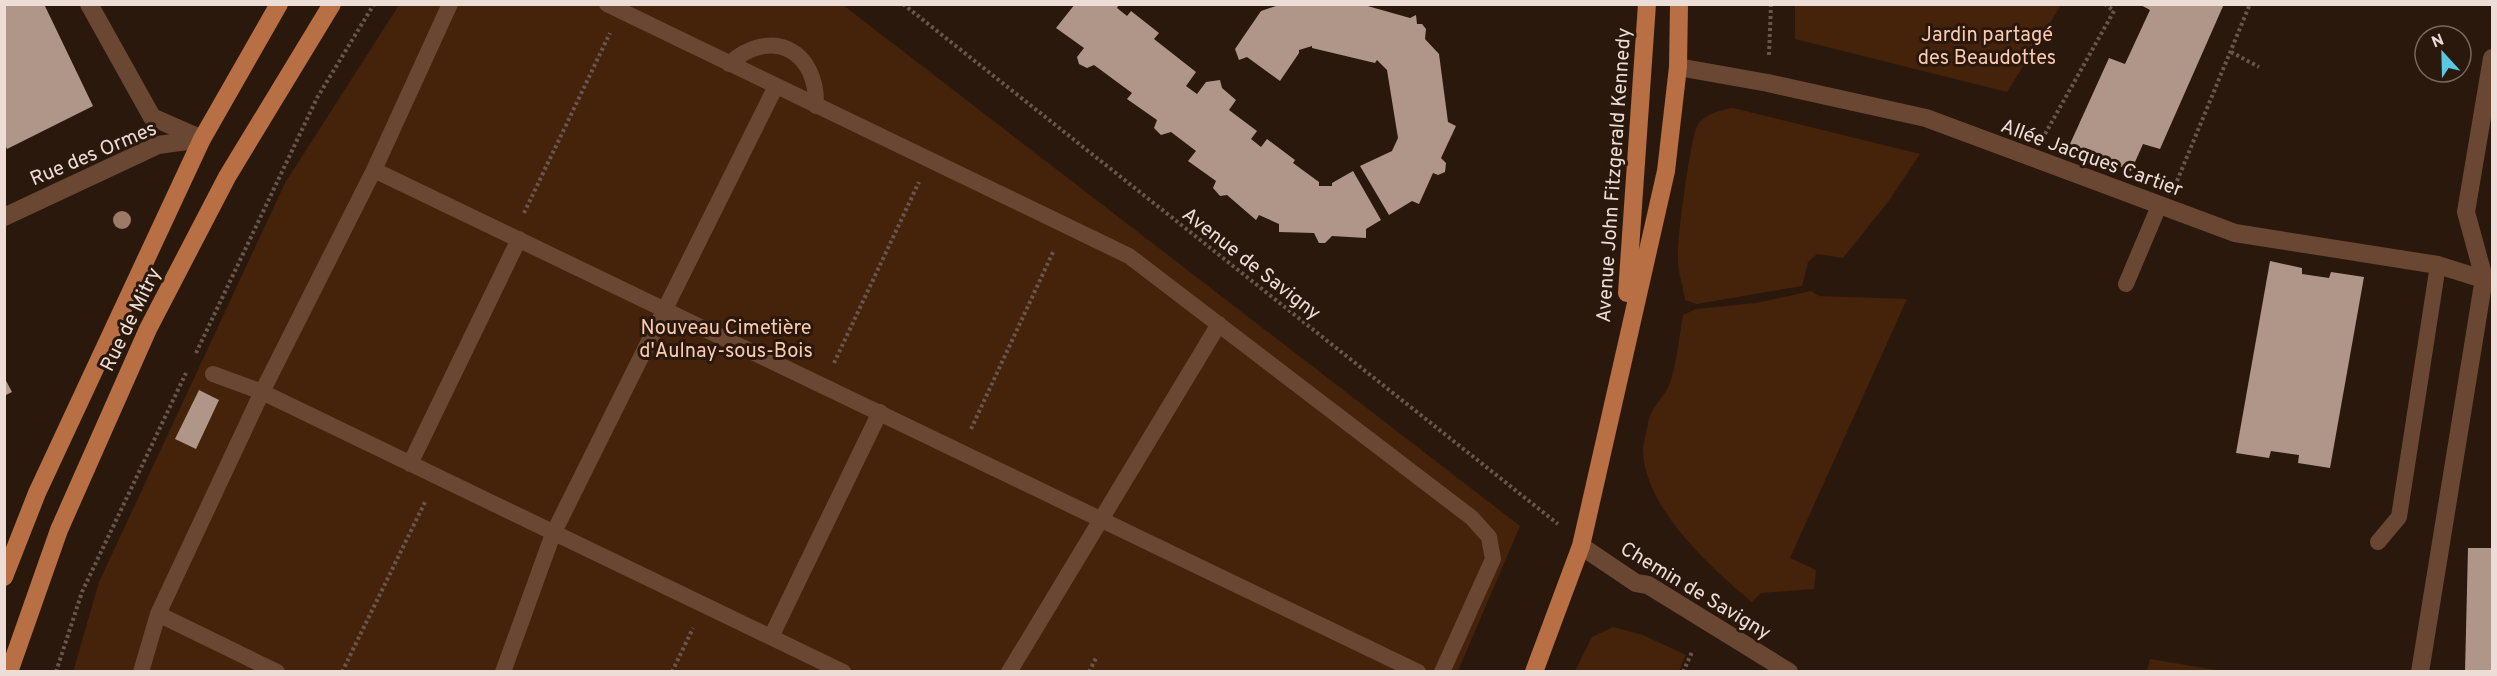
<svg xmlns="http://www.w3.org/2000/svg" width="2497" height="676" viewBox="0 0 2497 676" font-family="Overpass,sans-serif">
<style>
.green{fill:#45220a}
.building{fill:#af9688}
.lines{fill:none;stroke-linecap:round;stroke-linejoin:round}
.path{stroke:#68564d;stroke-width:4;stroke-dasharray:3 3;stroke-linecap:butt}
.service{stroke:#6a4733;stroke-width:16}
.minor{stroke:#6a4733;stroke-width:18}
.primary{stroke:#b76f43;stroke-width:18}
.tree{fill:#9c7a67}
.labels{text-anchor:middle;stroke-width:6;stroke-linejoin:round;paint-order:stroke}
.park-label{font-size:20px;fill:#f9cbb1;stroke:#2b180d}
.street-label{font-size:20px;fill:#ecded7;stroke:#2b180d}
</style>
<rect width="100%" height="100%" fill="#2b180d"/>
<!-- green -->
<path class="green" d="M399 5H843L1520 526 1458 671 73 672 99 582 285 183Z
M1795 5V4L2061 5 2007 92 1795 39Z
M1733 108 1920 154 1888 202 1843 258 1817 254 1808 262 1802 286 1697 304 1685 300C1683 287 1678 272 1678 259 1677 240 1690 142 1697 126 1704 114 1721 110 1733 108Z
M1811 291 1819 296 1907 299 1790 558 1816 570 1814 589 1761 593 1752 602C1712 569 1643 507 1643 449 1644 441 1647 430 1648 423 1650 409 1665 396 1670 383 1677 362 1679 337 1683 315L1696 309 1756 303Z
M1613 627 1643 635 1686 655 1679 671H1575L1592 637Z
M2150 659 2222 671H2223H2147Z"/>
<!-- building -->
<path class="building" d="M4 4H44L93 106 7 149 4 143Z
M1075 4H1119L1117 8 1127 16 1131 11 1159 33 1154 39 1196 72 1186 86 1197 94 1206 82 1220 80 1222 88 1236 100 1229 110 1257 131 1251 139 1261 147 1267 139 1295 160 1293 163 1319 182V186H1332V183L1353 171 1381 220 1366 229V238L1332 236 1325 243H1319L1314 233 1279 232V224L1259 215 1256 220 1227 195 1220 196 1213 188 1216 181 1188 161 1196 151 1171 132 1161 135 1154 128 1157 120 1127 99 1132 93 1094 65 1087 68 1079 64 1077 57 1084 48 1056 28Z
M2139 4H2224L2160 149 2143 144 2131 171 2070 144 2109 58 2125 64 2150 10Z
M1279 5H1364L1410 18 1416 15 1417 24H1422L1426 29 1425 39 1439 54 1448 122 1456 126 1441 158 1446 163 1445 172 1438 175 1433 173 1419 204 1412 201 1389 215 1360 166 1392 151 1398 138 1387 70 1377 60 1375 63 1312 48V46L1299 50V53L1280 81 1247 57 1239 60 1235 49 1261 11Z
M2270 261 2302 268V274L2329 278 2331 272 2364 277 2330 468 2298 463 2299 455 2271 451 2269 458 2236 453Z
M4 377 12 392 4 396Z
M199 390 219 400 196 449 175 439Z
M2468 548H2492V672H2465Z"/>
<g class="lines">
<!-- path -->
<path class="path" d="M903 4 1558 524
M2231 52 2259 67
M1769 55 1771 4
M2045 134 2114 11 2105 4
M2177 181 2250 4
M524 213 610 33
M196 353 317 98 374 4
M834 363 919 182
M971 429 1054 250
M56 672 82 592 186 373
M342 672 426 500
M672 672 693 628
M1089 672 1097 656
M1683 672 1692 652"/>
<!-- service -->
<path class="service" d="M607 4 1129 256 1472 518 1489 537 1493 559 1442 672
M729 64C771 26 818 50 816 106
M374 170 1418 672
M2126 284 2159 206
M213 374 262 392 843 672
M410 464 519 239
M2378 542 2399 517 2438 265
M158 614 277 672
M771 637 880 412
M141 672 158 614 262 392 374 170 450 4
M503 672 553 534 776 86
M1009 672 1219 324"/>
<!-- minor -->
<path class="minor" d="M89 4 152 117 202 139
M1678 67 1768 83 1926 118 2235 233 2438 265 2492 282
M4 217 158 145 202 139
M1581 546 1636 583 1648 585 1789 672
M2420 672 2484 278 2466 212 2492 58"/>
<!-- primary -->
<path class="primary" d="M1627 293 1647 4
M4 577 37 493 202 139 279 4
M9 672 59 530 148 329 227 177 332 4
M1534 672 1581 546 1666 171 1678 67 1679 4"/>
</g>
<!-- trees -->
<circle class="tree" cx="122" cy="220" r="9"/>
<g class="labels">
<!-- park labels -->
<g class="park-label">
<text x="1987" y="41">Jardin partagé<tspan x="1987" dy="23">des Beaudottes</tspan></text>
<text x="726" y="334">Nouveau Cimetière<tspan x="726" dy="23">d'Aulnay-sous-Bois</tspan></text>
</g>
<!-- street labels -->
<g class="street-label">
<text transform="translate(93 153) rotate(-23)" y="7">Rue des Ormes</text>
<text transform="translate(2092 157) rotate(20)" y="7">Allée Jacques Cartier</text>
<text transform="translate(1613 175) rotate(-86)" y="7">Avenue John Fitzgerald Kennedy</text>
<text transform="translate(1252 263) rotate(38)" y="7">Avenue de Savigny</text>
<text transform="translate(130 319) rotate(-64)" y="7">Rue de Mitry</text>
<text transform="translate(1696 590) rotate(31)" y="7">Chemin de Savigny</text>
</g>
</g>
<!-- border -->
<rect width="2497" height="676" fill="none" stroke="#ecded7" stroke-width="12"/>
<!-- north arrow -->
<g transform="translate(2443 54) rotate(338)"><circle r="28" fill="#2b180d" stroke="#78675e" stroke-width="1.5"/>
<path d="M0-4.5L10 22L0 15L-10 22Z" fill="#58c9e3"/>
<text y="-9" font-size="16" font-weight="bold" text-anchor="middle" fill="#ecded7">N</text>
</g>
</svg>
